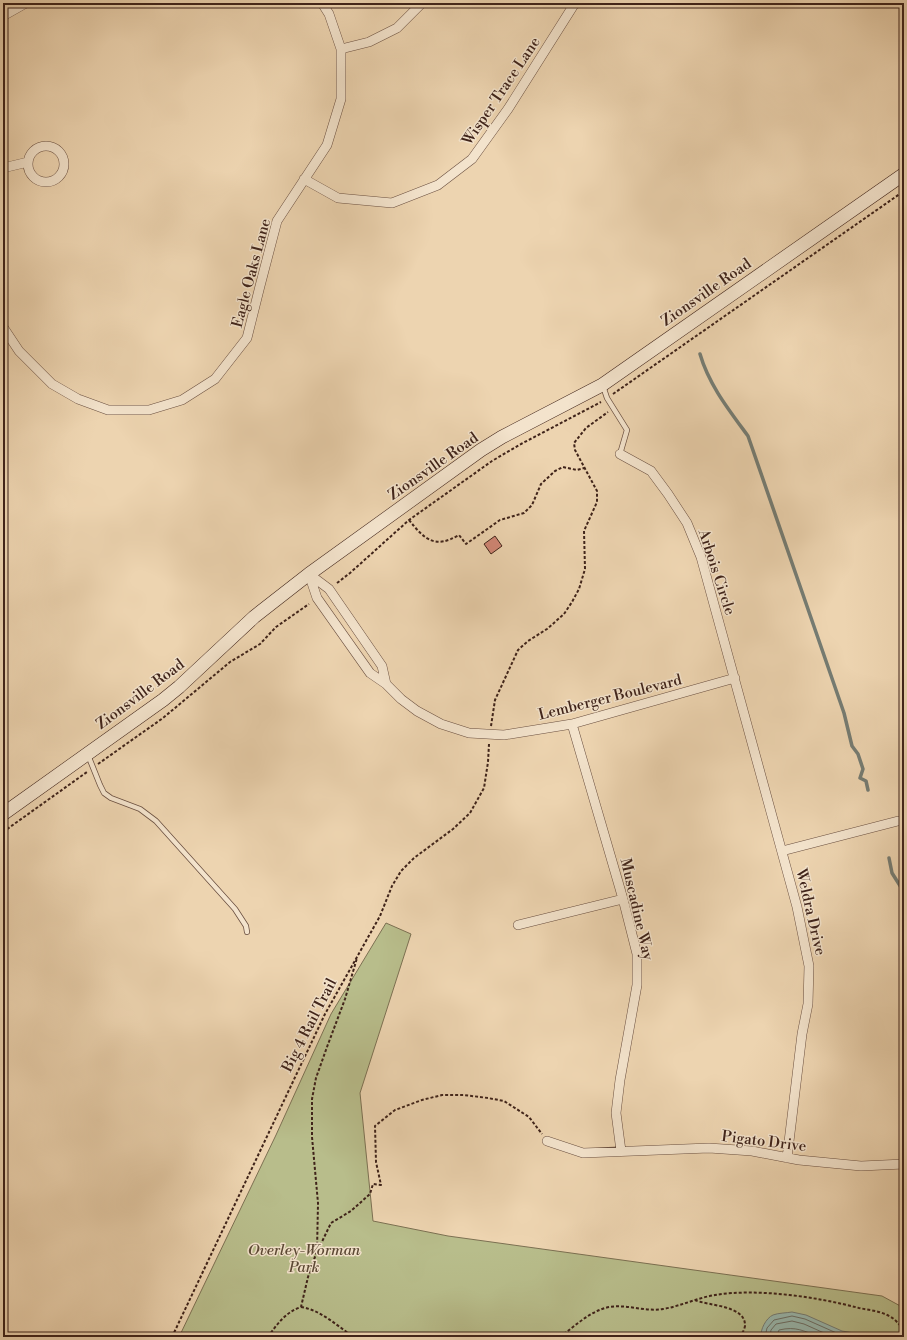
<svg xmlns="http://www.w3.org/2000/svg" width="907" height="1340" viewBox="0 0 907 1340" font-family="'Libre Bodoni',serif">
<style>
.green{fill:#b8bd8b;stroke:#7c7052}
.water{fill:#99b8ae;stroke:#757c73}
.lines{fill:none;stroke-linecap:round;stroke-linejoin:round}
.shore{stroke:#6c6e64;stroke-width:1}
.stream{stroke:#757c73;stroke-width:3.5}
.building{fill:#d28776;stroke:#3f231a}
.lane-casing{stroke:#6a4f40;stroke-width:6}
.street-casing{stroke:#6a4f40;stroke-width:10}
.secondary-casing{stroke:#3f231a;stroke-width:14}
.path{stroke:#3f231a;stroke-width:2;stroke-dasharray:3 2;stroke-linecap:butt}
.lane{stroke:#f3e3cc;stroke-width:4.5}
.street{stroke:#f3e3cc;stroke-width:9}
.secondary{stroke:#f3e3cc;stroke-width:13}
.labels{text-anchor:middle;stroke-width:3;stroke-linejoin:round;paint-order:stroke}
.street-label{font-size:15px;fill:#3f231a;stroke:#f3e3cc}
.park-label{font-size:15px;font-style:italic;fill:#5d4a36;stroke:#f3e3cc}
</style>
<rect width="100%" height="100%" fill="#edd4b0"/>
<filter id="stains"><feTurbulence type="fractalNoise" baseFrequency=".005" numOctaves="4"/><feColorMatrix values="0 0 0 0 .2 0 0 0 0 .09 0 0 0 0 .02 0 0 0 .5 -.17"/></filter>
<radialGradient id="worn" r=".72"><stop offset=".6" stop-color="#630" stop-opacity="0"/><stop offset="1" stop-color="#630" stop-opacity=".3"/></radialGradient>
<!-- green -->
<path class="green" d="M386 923 411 934 360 1093 373 1221 448 1236 882 1296 904 1308V1337H179L276 1135 331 1014Z"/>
<!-- water -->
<path class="water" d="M792 1312 806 1315 842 1331 866 1335 868 1337H761C760 1330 766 1318 773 1315 778 1313 786 1313 792 1312Z"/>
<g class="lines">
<!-- shore -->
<path class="shore" d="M765 1337 767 1328 774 1320 792 1316 805 1319 841 1335 854 1337
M770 1337 771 1330 776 1324 792 1321 804 1324 833 1337
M776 1337 779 1330C796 1326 804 1331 819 1337"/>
<!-- stream -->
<path class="stream" d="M700 354C709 385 729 410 748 436L844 713 852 746 858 754 863 769 860 778 866 781 868 790
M889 858 892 873 904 892"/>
</g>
<!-- building -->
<path class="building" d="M495 536 502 546 491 554 484 544Z"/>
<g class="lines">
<!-- lane casing -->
<g class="lane-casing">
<path id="lane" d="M603 386 607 398 627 430 620 454
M88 755 100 785 104 793 111 798 140 809 156 821 235 909 246 926 247 932"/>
</g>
<!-- street casing -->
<g class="street-casing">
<path id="street" d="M3 16 26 3
M341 49 369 42 397 28 422 3
M28 164a18 18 0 1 1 36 0a18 18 0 1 1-36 0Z
M3 168 28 162
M304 179 338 198 392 203 438 185 472 159 508 109 575 3
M3 327 19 351 52 384 78 399 108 410H149L182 400 215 379 247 338 260 286 277 221 327 145 341 99V49L329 14 322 3
M620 454 651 471 668 494 687 523 701 557 797 907 809 966 808 1004 802 1034 787 1158
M309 574 317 598 370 673 386 684 401 699 417 711 441 724 469 733 504 735 572 724 735 678
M309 574 329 589 382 666 386 684
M572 724 623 899 637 954V985L620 1080 616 1113 621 1151
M782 851 898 821
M518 925 623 899
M547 1141 583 1153 709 1148 752 1151 799 1160 861 1166 904 1164"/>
</g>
<!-- secondary casing -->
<g class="secondary-casing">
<path id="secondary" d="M3 814 163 700 179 687 254 617 309 574 481 450 502 437 602 385 904 174"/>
</g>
<!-- path -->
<path class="path" d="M613 394 904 191
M409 520C425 540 435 549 459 535L466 544 500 520 524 513 532 505 541 484 555 471 563 467 577 470 584 468
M337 583 350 573 409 520 492 461 521 444 601 402
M491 726 495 700 518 650 528 641 547 629 564 614 572 602 579 589 585 569 584 531 597 502V491L575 450 574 443 586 428 608 412
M98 764 163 718 230 662 260 644 276 627 309 604
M3 832 87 772
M318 1250 331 1223 351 1211 370 1194 373 1184 381 1185 376 1162 375 1126 395 1110 422 1100 442 1095H464L488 1098 504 1101 529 1117 542 1134
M695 1300C708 1306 746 1305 745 1326 744 1331 742 1334 738 1337
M301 1307C321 1310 337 1326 354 1337
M172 1337 325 1014 380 916 392 886 401 871 414 858 453 829 470 813 484 788 488 762 489 744
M268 1337C277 1324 286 1312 301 1307L308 1277 317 1251 318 1203 312 1137V1099L316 1078 327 1047 345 999 357 958
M560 1337C575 1326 590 1311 609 1307 627 1304 645 1312 663 1309 681 1306 697 1298 715 1295 758 1288 817 1297 859 1308 869 1310 880 1311 889 1316 895 1319 899 1324 904 1330"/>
<!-- lane -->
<use href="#lane" class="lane"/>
<!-- street -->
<use href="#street" class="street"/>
<!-- secondary -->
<use href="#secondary" class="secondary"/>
</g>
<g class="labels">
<!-- street labels -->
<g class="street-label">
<text transform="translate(501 91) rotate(-56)" y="5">Wisper Trace Lane</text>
<text transform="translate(251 273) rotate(-75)" y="5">Eagle Oaks Lane</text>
<text transform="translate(706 292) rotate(-35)" y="5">Zionsville Road</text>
<text transform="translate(433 466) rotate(-35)" y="5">Zionsville Road</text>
<text transform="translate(717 572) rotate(72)" y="5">Arbois Circle</text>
<text transform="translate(140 694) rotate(-37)" y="5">Zionsville Road</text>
<text transform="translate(610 697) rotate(-14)" y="5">Lemberger Boulevard</text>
<text transform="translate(637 909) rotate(77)" y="5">Muscadine Way</text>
<text transform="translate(811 912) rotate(77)" y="5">Weldra Drive</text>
<text transform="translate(309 1025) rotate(-63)" y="5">Big 4 Rail Trail</text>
<text transform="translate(764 1141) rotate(7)" y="5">Pigato Drive</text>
</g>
<!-- park labels -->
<g class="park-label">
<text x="304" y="1255">Overley-Worman<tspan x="304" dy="17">Park</tspan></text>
</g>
</g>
<!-- margin -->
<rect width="907" height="1340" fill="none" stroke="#edd4b0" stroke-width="16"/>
<rect x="4" y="4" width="899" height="1332" fill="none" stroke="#3f231a" stroke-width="2"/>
<rect x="8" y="8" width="891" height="1324" fill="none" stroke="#3f231a"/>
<rect width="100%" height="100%" filter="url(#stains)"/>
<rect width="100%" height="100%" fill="url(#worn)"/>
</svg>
